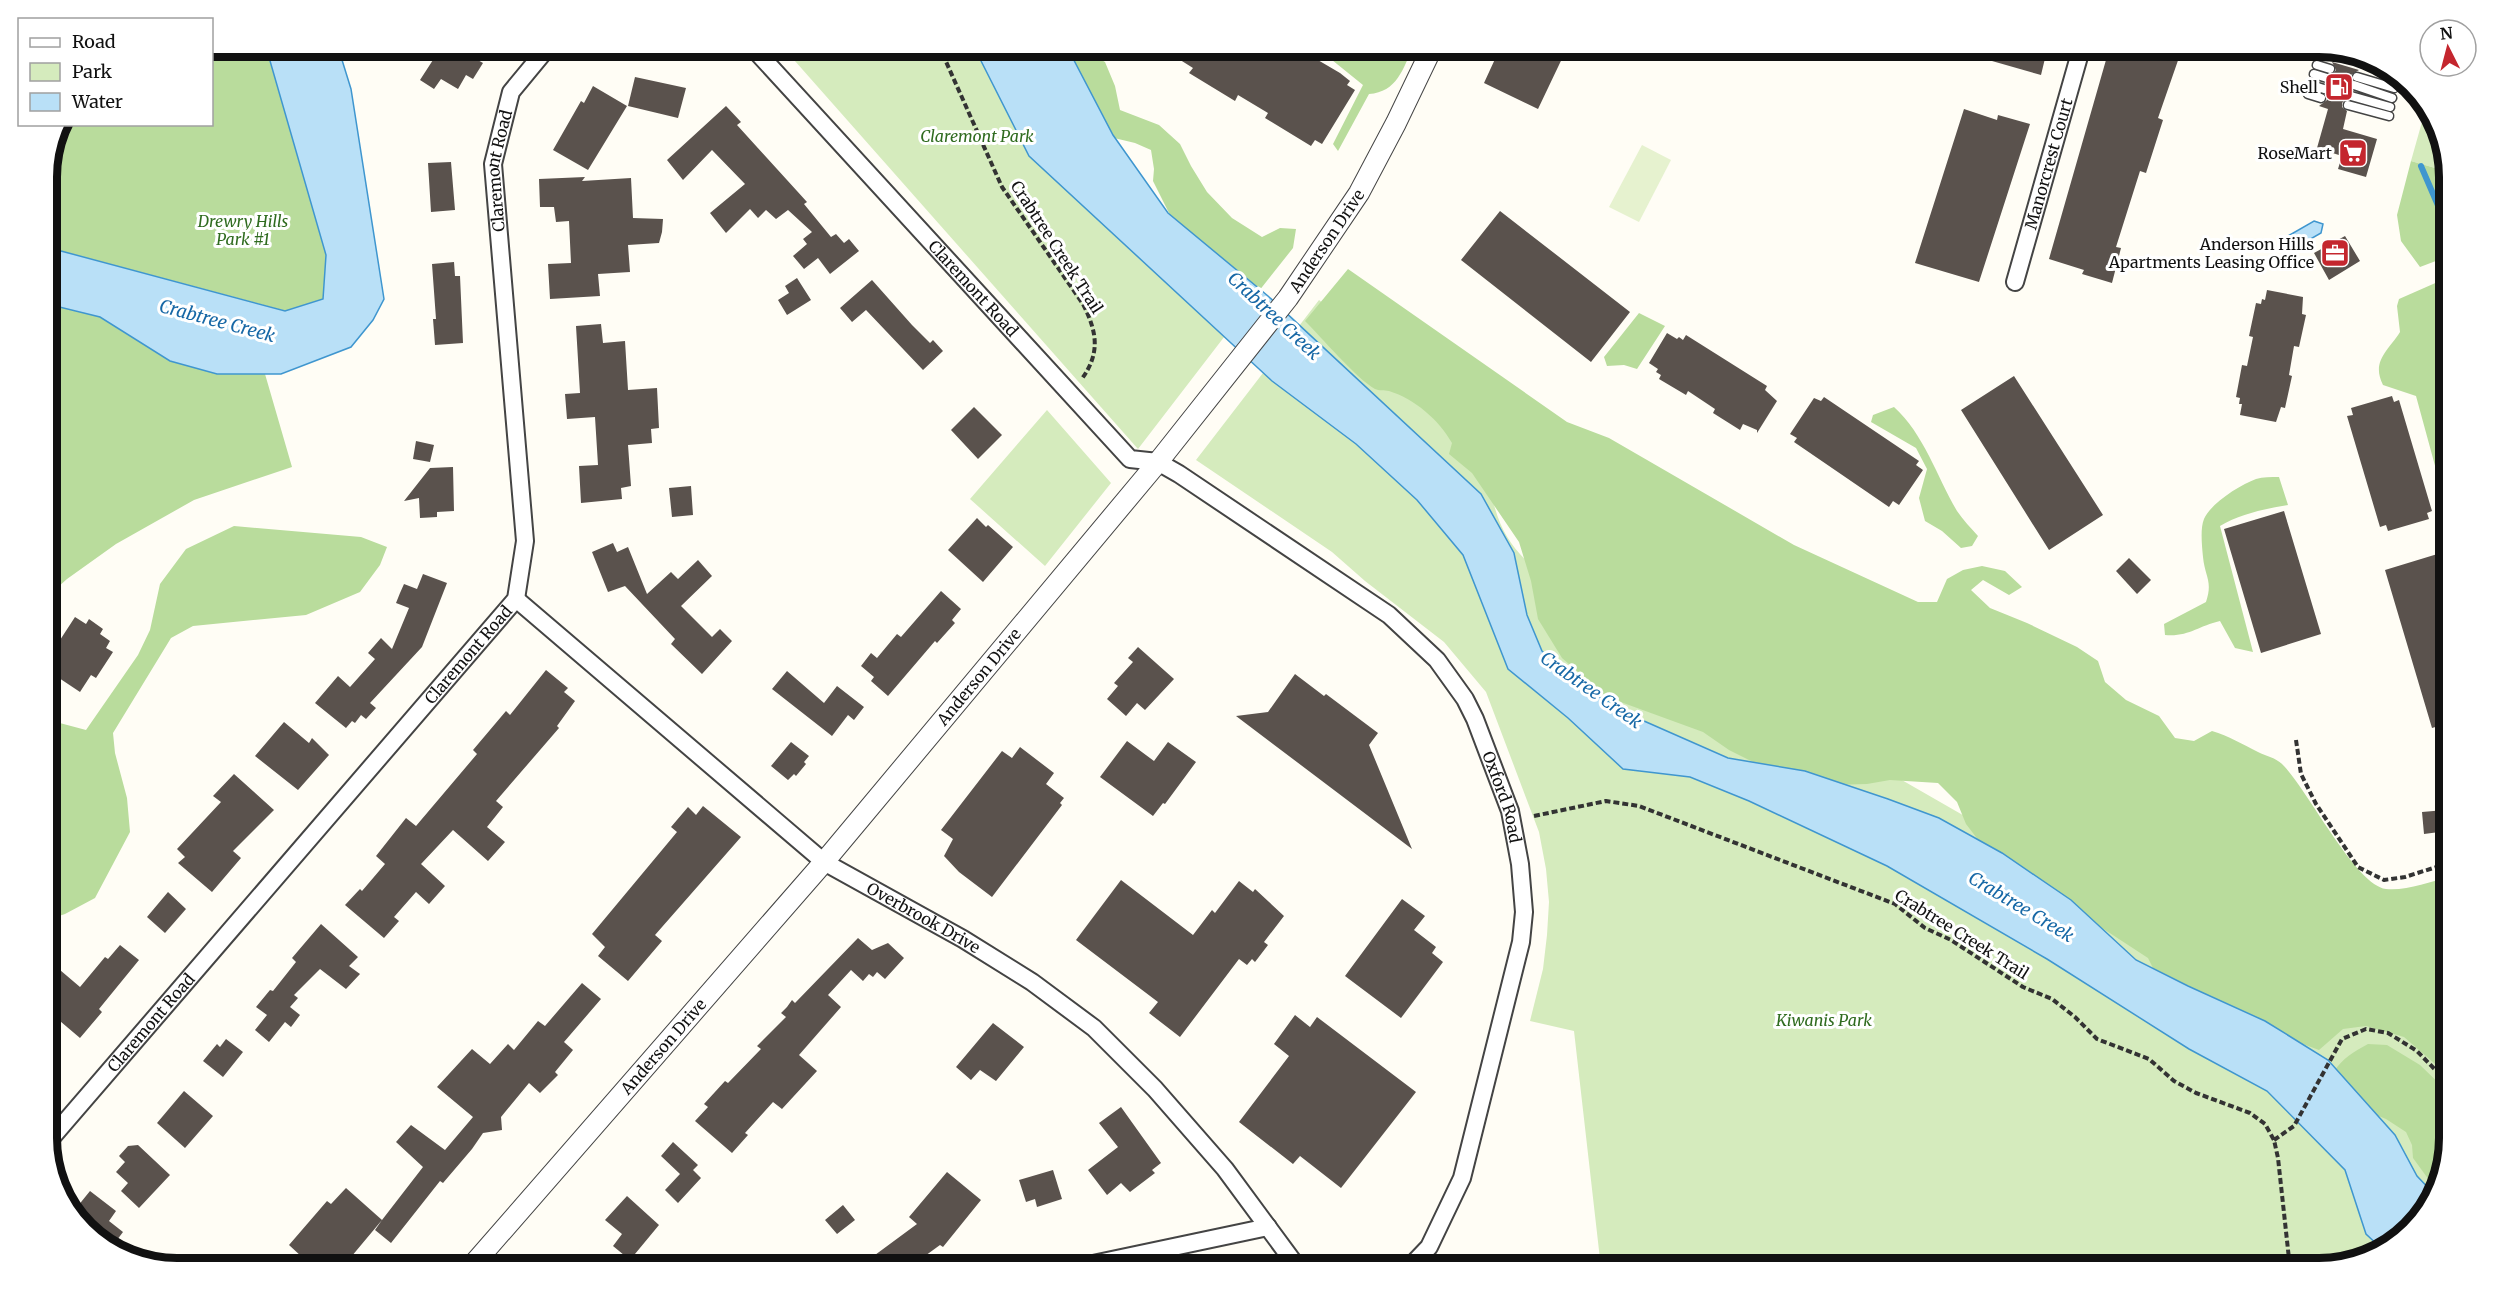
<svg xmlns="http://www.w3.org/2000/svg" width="2496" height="1315" viewBox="0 0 2496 1315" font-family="Merriweather,serif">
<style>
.green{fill:#d5ebbd}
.forest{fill:#b9dc9c}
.pitch{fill:#e6f2cf}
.water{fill:#b9e0f7;stroke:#3f96cf;stroke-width:1.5}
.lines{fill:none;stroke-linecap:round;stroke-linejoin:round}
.stream{stroke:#3f96cf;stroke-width:6}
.building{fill:#5a524d}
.service-casing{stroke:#444;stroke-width:11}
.minor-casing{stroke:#444;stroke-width:20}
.tertiary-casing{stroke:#444;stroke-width:22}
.path{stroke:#333;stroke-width:4;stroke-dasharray:6 3;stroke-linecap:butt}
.service{stroke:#fff;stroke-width:8}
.minor{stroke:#fff;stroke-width:16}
.tertiary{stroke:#fff;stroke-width:20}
.labels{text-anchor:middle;stroke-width:6;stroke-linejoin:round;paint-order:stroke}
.poi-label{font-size:16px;fill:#111;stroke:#fff;text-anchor:end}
.park-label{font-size:16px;font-style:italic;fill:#2f6b1f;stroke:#fff}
.street-label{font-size:16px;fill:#111;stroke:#fff}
.water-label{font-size:18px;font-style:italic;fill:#1768a6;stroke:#fff}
.rim{fill:none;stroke:#111;stroke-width:8}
</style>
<rect width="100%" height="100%" fill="#fffdf5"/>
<!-- green -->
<path class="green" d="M794 46 1022 47 1241 315 1138 449 787 52Z
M2427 104 2449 169V172L2411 161Z
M1319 300 1334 312 1399 350 1492 497C1500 531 1511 547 1536 570L2015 845 2449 1015V1138L2436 1196 2391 1247 2319 1268H1601L1574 1031 1530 1021 1543 969 1547 935 1549 902 1546 869 1539 832 1486 692 1444 642 1365 581 1332 552 1196 460Z
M1047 410 1111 483 1045 566 970 499Z"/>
<!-- forest -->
<path class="forest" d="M212 47H266L326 255 323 299 286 311 61 251 47 243V169L58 125 212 124Z
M1034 47H1079L1105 62 1115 86 1120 110 1159 125 1180 144 1191 166 1207 192 1232 218 1262 237 1280 228 1296 229 1293 248 1255 296 1176 227 1153 181 1154 169 1151 150 1135 143 1110 137Z
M1311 47H1413C1403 69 1397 92 1369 94L1338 151 1333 144 1363 85 1332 60Z
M2411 161 2449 172V256L2420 267 2401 241 2397 215Z
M1348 269 1567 422 1609 438 1794 545 1918 602H1937L1947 579 1963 570 1982 566 2005 571 2022 587 2009 595 1983 580 1971 590 1990 608 2027 623 2077 647 2098 661 2105 682 2126 700 2159 716 2175 738 2194 741 2212 731C2229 736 2242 744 2258 752 2266 756 2276 758 2282 764 2307 788 2355 885 2386 889 2406 891 2430 882 2449 877V1076L2404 1037 2366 1026 2343 1029 2319 1050 2273 1033 2156 974 2148 958 1989 854 1966 824 1957 802 1938 783 1890 780 1867 784 1832 785 1767 769 1729 750 1703 732 1607 697 1562 658 1538 619 1531 581 1519 542 1472 473 1449 454 1452 443C1439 420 1415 399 1389 391 1384 390 1379 391 1375 389 1357 379 1321 337 1305 321Z
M2449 277V517L2416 396 2383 385C2371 361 2388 351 2400 332L2397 306 2399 299Z
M61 307 100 317 170 361 217 374H265L292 467 194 500 116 544 67 579 47 597V345Z
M1639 313 1665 326 1637 369 1624 365 1607 366 1604 357Z
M1894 407C1924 434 1937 477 1957 511 1963 520 1971 528 1978 536L1972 546 1961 548 1942 531 1925 521 1919 498 1927 469 1916 448 1871 422 1873 415Z
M2279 477 2288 505C2264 509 2240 514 2220 526L2253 652 2235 648 2220 621C2198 626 2189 637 2165 635L2164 624 2206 602C2213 581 2205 577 2203 557 2202 547 2200 528 2204 519 2211 503 2240 485 2256 479 2263 477 2271 477 2279 477Z
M234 526 361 537 387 547 380 565 360 592 306 615 193 626 171 638 113 733 115 753 127 798 130 832 95 898 65 914 47 920V713L56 722 86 730 138 655 150 630 160 584 186 549Z
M2368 1044 2387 1045 2420 1065 2449 1093V1138L2437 1191 2413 1158 2412 1145 2406 1132 2386 1119 2364 1110 2334 1072C2341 1059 2355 1051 2368 1044Z"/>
<!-- pitch -->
<path class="pitch" d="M1642 145 1671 160 1639 222 1609 207Z"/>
<!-- water -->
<path class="water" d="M266 47H338L351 89 384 299 373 320 351 347 281 374H217L170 361 100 317 47 304V243L61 251 285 311 323 299 326 255Z
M974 47H1067L1113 135 1168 213 1268 296 1481 494 1514 553 1527 615 1542 651 1590 692 1644 721 1728 758 1805 771 1888 799 1939 818 2002 853 2071 900 2136 960 2188 986 2265 1021 2328 1060 2395 1135 2417 1176 2436 1196 2391 1247 2382 1249 2366 1234 2345 1170 2267 1091 2189 1049 2047 959 1887 866 1749 801 1690 777 1623 769 1568 718 1508 669 1463 555 1417 500 1356 444 1272 381 1029 156Z
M2314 221 2323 224 2321 233 2295 248 2288 246V236Z"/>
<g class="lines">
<!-- stream -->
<path class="stream" d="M2421 166 2449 231
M2337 1263 2346 1255 2379 1250"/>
</g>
<!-- building -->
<path class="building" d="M442 46H483L476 59 483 63 473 79 466 75 458 89 441 79 434 89 420 80Z
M1158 46H1294L1340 73 1350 81 1347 85 1355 90 1322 144 1315 140 1311 146 1265 118 1268 113 1238 95 1235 101 1189 73 1193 68Z
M1501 46H1568L1538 109 1484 83Z
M1958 46H2048L2041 75 1957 51Z
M2110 46H2183L2158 118 2163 120 2146 173 2140 171 2116 247 2121 248 2112 283 2082 274 2084 270 2049 259Z
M2332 62 2359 70 2351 75 2348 84 2350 90 2346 92V99L2342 103V107L2347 111 2343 129 2377 139 2366 177 2338 169 2342 156 2317 148 2328 109 2319 106 2327 100 2326 95 2330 90 2328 84 2333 80 2332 75 2336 70Z
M635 77 686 88 678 118 628 106Z
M593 86 627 106 588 170 553 150 581 101 584 103Z
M726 106 741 122 737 125 807 202 804 204 831 237 836 234 844 243 849 239 859 251 830 274 818 258 804 269 793 256 807 244 803 239 812 232 788 210 776 219 766 210 758 218 750 209 726 233 710 213 745 184 712 150 683 180 667 160Z
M1964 109 1997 120 1998 115 2030 124 1979 282 1915 263Z
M451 162 455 210 431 212 428 163Z
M585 177 582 181 631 178 633 218 663 219 662 232 659 243 628 245 630 272 598 274 600 296 550 299 548 264 571 263 569 221 556 222 554 207H540L539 179Z
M1500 211 1630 312 1591 362 1461 260Z
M2345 236 2360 261 2329 280 2314 253Z
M454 262 455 276H460L463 343 435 345 433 319H436L432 264Z
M797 278 811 300 787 315 778 300 789 293 785 286Z
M872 280 912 325 930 343 933 340 943 351 923 370 866 310 852 322 840 308Z
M2267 290 2303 297 2302 314 2306 315 2299 347 2294 346 2289 375 2292 376 2285 408 2281 407 2276 422 2240 415 2242 404H2239L2240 398 2236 397 2242 365 2247 366 2253 337 2249 336 2256 303 2261 304 2262 299 2265 300Z
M601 324 603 343 625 341 628 390 657 388 659 428 651 429 652 443 628 445 631 486 621 488 622 499 581 503 579 466 598 465 595 417 567 419 565 394 580 393 576 326Z
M1667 333 1677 339 1679 337 1683 340 1686 335 1767 386 1765 390 1777 401 1757 433V430L1743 424 1740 430 1713 413 1715 409 1688 391 1686 395 1659 379 1661 375 1656 372 1658 369 1649 363Z
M2014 376 2103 515 2049 550 1961 410Z
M2392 396 2394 402 2399 400 2432 511 2427 513 2429 519 2388 531 2386 525 2380 527 2347 416 2353 415 2351 408Z
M1824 397 1919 461 1916 465 1923 470 1899 505 1893 501 1889 507 1794 442 1797 438 1790 434 1814 398 1821 401Z
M974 407 1002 435 978 459 951 430Z
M416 441 434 445 430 462 413 459Z
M453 467 454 511 437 512V517L420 518 419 498 404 501 430 468Z
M691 486 693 515 672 517 669 488Z
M2284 511 2321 634 2261 653 2224 529Z
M977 518 986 527 988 525 1013 547 983 582 948 550Z
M613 543 617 552 628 547 647 594 671 572 678 579 698 560 712 576 681 606 712 637 720 629 732 641 702 674 671 644 675 639 625 586 608 592 592 552Z
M2444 552 2449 570V723L2432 728 2385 570Z
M2129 558 2151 580 2137 594 2116 571Z
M423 574 447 583 422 647 370 703 376 708 366 719 361 715 355 723 352 721 346 728 315 703 338 676 350 687 375 659 368 653 381 638 392 649 409 608 396 603 400 593 404 584 417 589Z
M941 591 961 609 952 620 955 623 937 643 935 641 888 696 871 681 874 677 861 666 871 653 877 658 897 634 901 637Z
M75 617 86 624 89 619 103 629 100 634 110 641 106 648 113 652 96 678 91 675 80 692 47 670V660Z
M1138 647 1174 679 1145 710 1137 703 1126 716 1107 699 1118 686 1114 683 1133 662 1128 658Z
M546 670 568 688 564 692 575 701 557 726 559 728 496 801 503 807 487 827 505 842 488 861 453 830 421 864 445 886 429 904 416 892 394 917 399 921 384 938 345 905 360 889 362 891 385 864 376 856 406 818 416 826 477 754 473 750 506 711 510 715Z
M787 671 824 703 837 686 864 707 854 720 848 715 832 736 772 689Z
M1295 674 1324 696 1326 694 1378 733 1369 745 1412 849 1236 716 1268 712Z
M284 722 309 743 312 738 329 755 298 790 255 756Z
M1127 741 1154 761 1168 742 1196 762 1165 804 1163 803 1153 816 1100 777Z
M791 742 809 756 804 762 806 764 796 776 794 774 788 780 771 766Z
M1020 747 1054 773 1046 784 1064 798 1060 803 1062 805 992 897 959 872 944 856 953 839 941 830 1002 751 1012 758Z
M234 774 274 810 233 851 241 858 212 892 178 863 185 857 177 849 221 802 213 796Z
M703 806 741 837 655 935 662 941 628 981 598 956 605 947 592 934 677 832 671 827 688 807 696 815Z
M2445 810 2447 831 2424 834 2422 812Z
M1121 880 1193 935 1212 910 1215 913 1239 881 1253 892 1255 889 1284 916 1264 942 1268 945 1255 962 1252 959 1247 965 1239 959 1180 1037 1149 1013 1158 1002 1076 940Z
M168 892 186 909 165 933 147 917Z
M1402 899 1425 916 1414 930 1436 947 1432 953 1443 962 1401 1018 1345 976Z
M321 924 358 957 349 966 360 974 346 989 320 969 294 995 298 998 290 1007 300 1015 291 1027 285 1022 269 1042 255 1030 267 1015 256 1007 270 990 273 991 296 962 292 958Z
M858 938 872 950 888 943 904 958 885 979 877 972 873 977 869 974 863 981 851 970 828 995 841 1007 799 1055 817 1071 782 1109 773 1102 745 1133 748 1135 732 1153 695 1121 708 1107 704 1104 725 1081 728 1083 761 1049 757 1046 786 1017 781 1013 787 1007 792 1000 795 1003Z
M120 945 139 960 99 1009 102 1012 80 1038 47 1010V985L60 970 80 987 105 957 108 959Z
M582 983 601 999 564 1042 573 1050 555 1072 558 1075 540 1093 529 1083 501 1117 502 1130 483 1133 472 1149 443 1183 440 1181 391 1243 375 1230 382 1220 341 1269H315L289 1245 327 1201 331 1204 346 1188 382 1220 423 1167 396 1142 411 1125 445 1150 473 1117 437 1087 472 1049 490 1064 508 1044 514 1050 538 1021 545 1026Z
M1295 1015 1310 1027 1317 1017 1416 1092 1341 1188 1300 1156 1293 1164 1239 1122 1289 1056 1274 1044Z
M993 1023 1024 1047 996 1081 980 1070 971 1080 956 1067Z
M226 1039 243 1052 223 1077 203 1061 217 1044 220 1047Z
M184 1091 213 1116 185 1148 157 1123Z
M1121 1107 1161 1163 1152 1170 1155 1173 1130 1192 1121 1183 1107 1195 1088 1170 1118 1147 1099 1123Z
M673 1142 698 1165 693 1170 701 1178 678 1203 665 1190 680 1174 661 1156Z
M138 1145 170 1175 139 1208 121 1191 128 1183 116 1172 125 1162 119 1156 128 1146Z
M1053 1170 1062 1199 1037 1207 1035 1199 1026 1202 1019 1180Z
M947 1172 981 1200 943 1247 940 1245 907 1269H856L917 1224 909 1217Z
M90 1191 116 1211 109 1221 123 1232 111 1248 73 1212Z
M627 1196 659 1225 630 1260 613 1246 622 1234 605 1220Z
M843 1205 855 1220 837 1234 825 1220Z"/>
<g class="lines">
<!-- service casing -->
<g class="service-casing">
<path id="service" d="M2317 65 2330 69
M2314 74 2327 78
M2357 77 2394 88
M2311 85 2324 89
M2354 85 2392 98
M2308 94 2321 98
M2351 96 2390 107
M2348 105 2389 116"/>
</g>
<!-- minor casing -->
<g class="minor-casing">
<g id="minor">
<path id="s1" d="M746 46 755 50 1130 459 1158 462 1179 474 1389 615 1437 660 1465 699 1475 719 1510 811 1520 864 1524 912 1521 942 1462 1178 1429 1247 1409 1268"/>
<path id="s2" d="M2015 282 2082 46"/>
<path id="s3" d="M516 599 824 862 963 939 1032 982 1094 1028 1155 1089 1225 1169 1298 1268"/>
<path id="s4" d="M47 1143 516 599 525 541 493 164 511 92 549 46"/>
<path d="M1074 1268 1268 1227"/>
</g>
</g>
<!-- tertiary casing -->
<g class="tertiary-casing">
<g id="tertiary">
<path id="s5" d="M470 1268 824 862 1158 462 1288 298 1359 193 1396 123 1433 46"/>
</g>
</g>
<!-- path -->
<path class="path" d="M939 46 1002 187 1083 304C1097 332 1101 353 1081 380
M2296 740 2301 774 2316 804 2358 867 2384 880 2405 877 2449 863
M1534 816 1606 801 1639 806 1882 899 1895 904 1925 928 1951 940 2023 987 2052 999 2075 1017 2097 1039 2149 1059 2174 1081 2196 1093 2250 1113 2265 1124 2274 1140 2278 1158 2290 1268
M2274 1140 2294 1126 2342 1039 2366 1029 2388 1033 2417 1051 2449 1084"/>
<!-- service -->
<use href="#service" class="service"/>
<!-- minor -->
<use href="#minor" class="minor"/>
<!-- tertiary -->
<use href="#tertiary" class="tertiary"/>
</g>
<!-- icons -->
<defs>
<g id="fuel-square" transform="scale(1.5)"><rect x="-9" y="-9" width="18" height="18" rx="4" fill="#c4262e" stroke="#fff"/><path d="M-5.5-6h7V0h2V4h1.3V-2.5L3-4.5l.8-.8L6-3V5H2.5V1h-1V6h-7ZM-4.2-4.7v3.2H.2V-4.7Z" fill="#fff"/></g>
<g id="supermarket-square" transform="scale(1.5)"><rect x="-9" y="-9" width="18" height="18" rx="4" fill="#c4262e" stroke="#fff"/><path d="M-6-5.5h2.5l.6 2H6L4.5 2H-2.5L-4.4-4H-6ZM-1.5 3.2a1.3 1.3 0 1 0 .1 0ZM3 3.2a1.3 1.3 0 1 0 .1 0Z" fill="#fff"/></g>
<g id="office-square" transform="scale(1.5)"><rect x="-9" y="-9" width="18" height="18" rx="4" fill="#c4262e" stroke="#fff"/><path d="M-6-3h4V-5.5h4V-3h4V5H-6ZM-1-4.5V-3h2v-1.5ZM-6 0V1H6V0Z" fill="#fff"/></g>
</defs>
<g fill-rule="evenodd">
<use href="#fuel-square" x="2339" y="87"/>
<use href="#supermarket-square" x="2353" y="153"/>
<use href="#office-square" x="2335" y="253"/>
</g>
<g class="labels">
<!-- poi labels -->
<g class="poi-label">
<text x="2318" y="93">Shell</text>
<text x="2332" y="159">RoseMart</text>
<text x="2314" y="250">Anderson Hills<tspan x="2314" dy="18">Apartments Leasing Office</tspan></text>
</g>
<!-- park labels -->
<g class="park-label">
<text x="977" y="142">Claremont Park</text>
<text x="243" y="227">Drewry Hills<tspan x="243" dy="18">Park #1</tspan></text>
<text x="1824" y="1026">Kiwanis Park</text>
</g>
<!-- street labels -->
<g class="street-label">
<text dy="6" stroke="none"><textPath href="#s2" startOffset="123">Manorcrest Court</textPath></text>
<text dy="6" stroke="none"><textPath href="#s4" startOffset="1149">Claremont Road</textPath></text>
<text dy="6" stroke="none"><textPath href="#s5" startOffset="1338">Anderson Drive</textPath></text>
<text transform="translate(1057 247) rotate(57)" y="6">Crabtree Creek Trail</text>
<text dy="6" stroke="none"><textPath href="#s1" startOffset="333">Claremont Road</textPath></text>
<text dy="6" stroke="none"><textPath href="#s4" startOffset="645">Claremont Road</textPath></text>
<text dy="6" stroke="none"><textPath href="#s5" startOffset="780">Anderson Drive</textPath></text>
<text dy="6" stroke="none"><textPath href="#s1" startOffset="1089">Oxford Road</textPath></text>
<text dy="6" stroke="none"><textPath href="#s3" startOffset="519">Overbrook Drive</textPath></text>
<text transform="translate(1962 934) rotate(32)" y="6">Crabtree Creek Trail</text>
<text dy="6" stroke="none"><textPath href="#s4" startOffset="159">Claremont Road</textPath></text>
<text dy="6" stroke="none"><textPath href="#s5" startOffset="294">Anderson Drive</textPath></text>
</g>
<!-- water labels -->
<g class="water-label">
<text transform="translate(1274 316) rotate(43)" y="6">Crabtree Creek</text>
<text transform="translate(217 321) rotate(15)" y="6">Crabtree Creek</text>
<text transform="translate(1591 690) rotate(35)" y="6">Crabtree Creek</text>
<text transform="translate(2021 907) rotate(31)" y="6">Crabtree Creek</text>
</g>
</g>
<!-- crop -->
<path d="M0 0H2496V1315H0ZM177 57H2319A120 120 0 0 1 2439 177V1138A120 120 0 0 1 2319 1258H177A120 120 0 0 1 57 1138V177A120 120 0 0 1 177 57Z" fill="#fff" fill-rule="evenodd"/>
<path class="rim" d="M177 57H2319A120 120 0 0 1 2439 177V1138A120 120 0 0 1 2319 1258H177A120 120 0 0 1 57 1138V177A120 120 0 0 1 177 57Z"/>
<!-- legend -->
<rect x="18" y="18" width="195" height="108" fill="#ffffff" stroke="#a0a0a0" stroke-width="1.5"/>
<rect x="30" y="38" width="30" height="9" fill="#ffffff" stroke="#a0a0a0" stroke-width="1.5"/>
<text x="72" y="48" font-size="18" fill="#111111">Road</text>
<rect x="30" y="63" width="30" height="18" fill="#d5ebbd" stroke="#a0a0a0" stroke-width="1.5"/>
<text x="72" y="78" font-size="18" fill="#111111">Park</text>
<rect x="30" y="93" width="30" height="18" fill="#b9e0f7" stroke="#a0a0a0" stroke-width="1.5"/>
<text x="72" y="108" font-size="18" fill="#111111">Water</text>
<!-- north arrow -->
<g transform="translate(2448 48) rotate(354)"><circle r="28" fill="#ffffff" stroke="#a0a0a0" stroke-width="1.5"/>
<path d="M0-4.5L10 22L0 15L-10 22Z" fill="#c4262e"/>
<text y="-9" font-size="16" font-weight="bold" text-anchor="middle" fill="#111111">N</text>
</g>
</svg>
